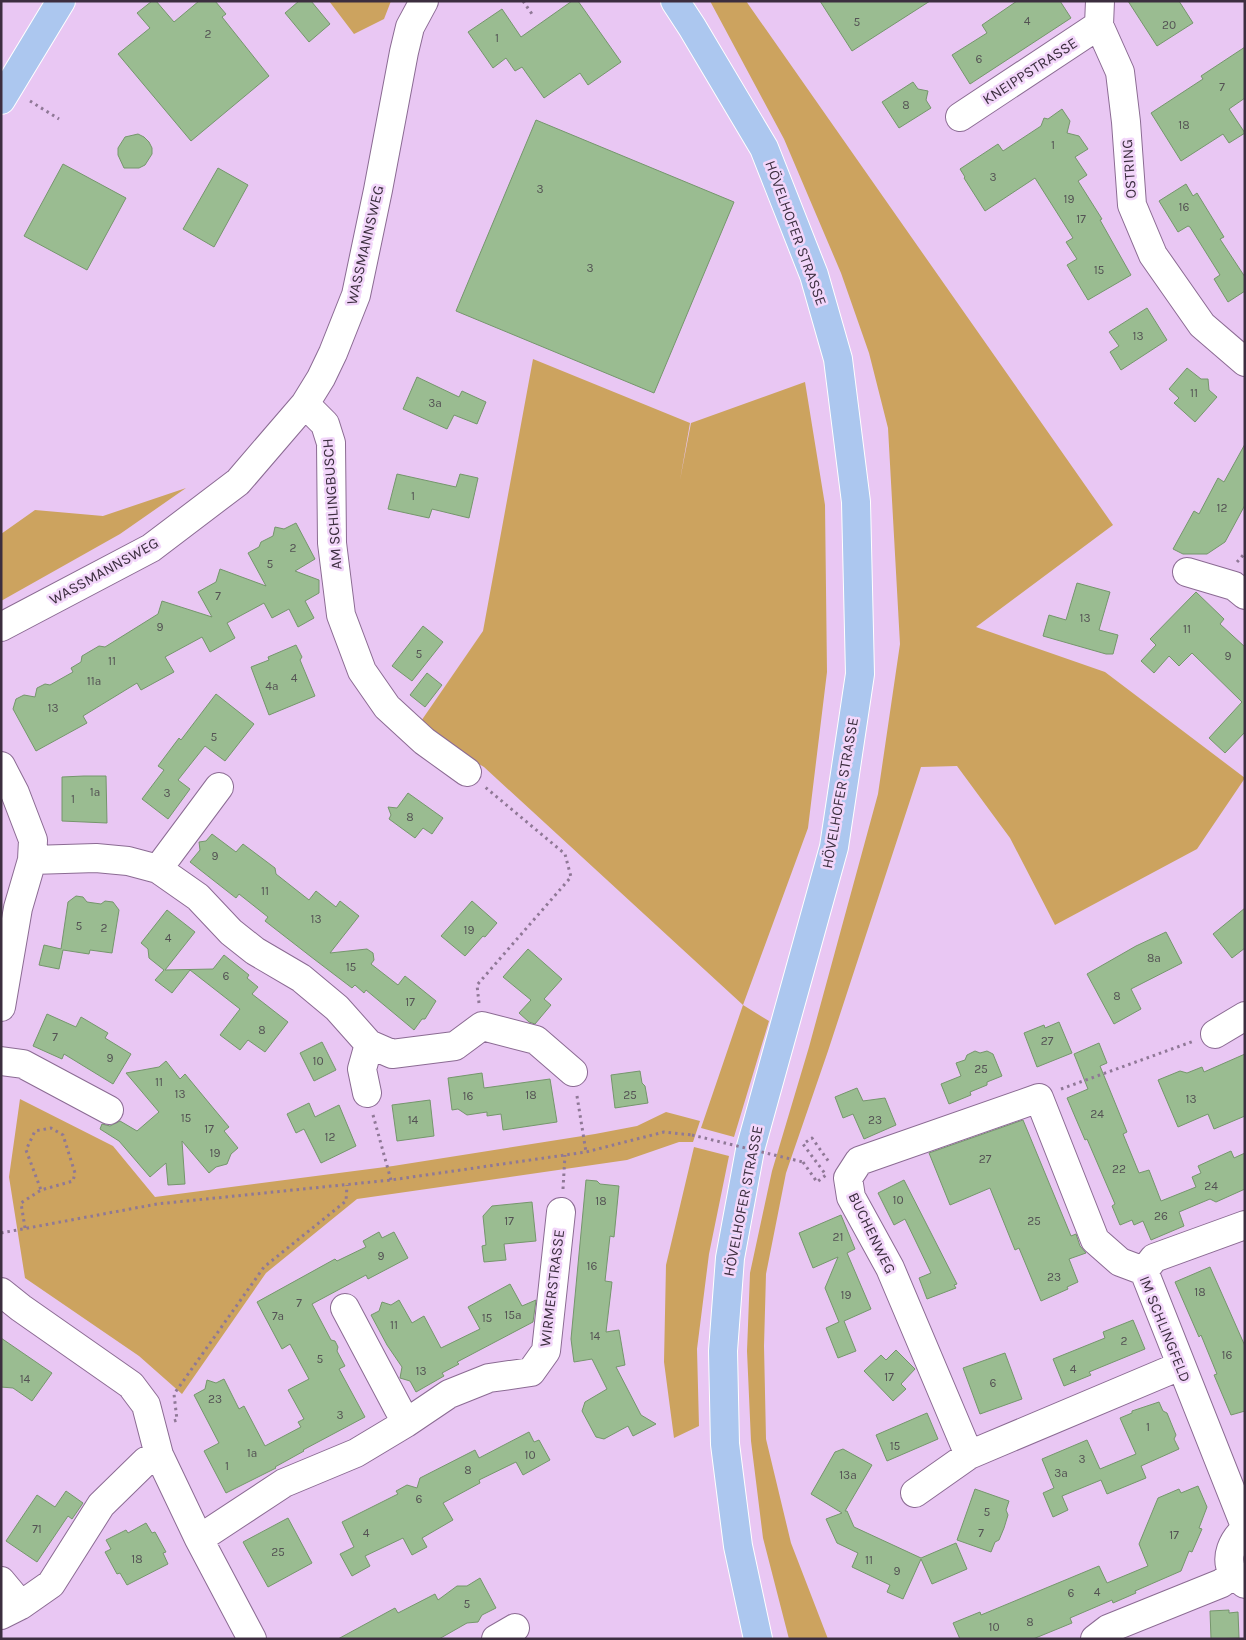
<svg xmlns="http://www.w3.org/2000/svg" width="1246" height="1640" viewBox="0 0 1246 1640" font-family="Karla,sans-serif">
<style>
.green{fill:#cca35f}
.building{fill:#9abc91;stroke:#75966c}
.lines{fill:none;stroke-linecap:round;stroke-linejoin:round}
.minor-casing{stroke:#8b6b93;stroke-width:30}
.major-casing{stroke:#fff;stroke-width:30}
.path{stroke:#8f7896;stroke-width:3;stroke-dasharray:2.5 4;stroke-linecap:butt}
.minor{stroke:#fff;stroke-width:28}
.major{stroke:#acc7ef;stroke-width:28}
.path-bridge{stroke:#8f7896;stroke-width:3;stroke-dasharray:2.5 4;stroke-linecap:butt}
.labels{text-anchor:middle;stroke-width:5;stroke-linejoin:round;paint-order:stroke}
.number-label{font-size:12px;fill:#545254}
.street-label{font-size:15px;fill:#3c2e3f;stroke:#f2d6fa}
</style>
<rect width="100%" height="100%" fill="#e9c7f3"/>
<!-- green -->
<path class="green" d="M329 1H391L384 19 354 34Z
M710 1H746L1113 525 976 627 1105 672 1245 778 1197 849 1055 925 1010 838 957 766 921 767 828 1051 786 1173 766 1274 764 1346 766 1439 791 1543 828 1639H789L763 1538 751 1441 747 1351 750 1273 772 1171 809 1047 878 794 900 644 888 428 869 353 841 273 784 139Z
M533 359 690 423 680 480 691 423 805 382 825 505 827 672 808 828 743 1005 769 1021 734 1137 701 1128 743 1005 484 767 417 727 483 631Z
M186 488 120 534 1 601V534L35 510 103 516Z
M20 1099 113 1146 155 1197 393 1166 595 1134 637 1126 666 1112 700 1121 693 1142H679L627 1160 357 1199 266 1273 182 1394 139 1356 25 1278 9 1177Z
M694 1147 729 1156 709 1254 697 1349 699 1426 674 1438 664 1362 666 1265Z"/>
<!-- building -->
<path class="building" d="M152 1H156L174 22 199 1H215L226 14 222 17 269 76 191 141 118 54 150 28 137 13Z
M299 1H311L330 24 309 42 285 13Z
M572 1H578L621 62 588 85 580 73 544 98 522 67 515 71 506 58 493 68 468 32 502 9 521 37Z
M820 1H930L852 51Z
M1017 1H1060L1071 18 970 84 952 55 987 33 982 25Z
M1128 1H1179L1193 23 1157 46Z
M1245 47V98L1229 109 1245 133 1229 143 1223 134 1181 161 1151 113 1203 79 1201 76Z
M913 82 918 89 928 91 926 100 931 108 899 128 882 102Z
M1062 109 1070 121 1067 133 1079 136 1088 149 1075 157 1087 175 1078 181 1102 219 1100 220 1131 275 1088 300 1067 265 1077 259 1066 242 1073 238 1035 178 985 211 964 178 965 177 960 169 998 144 1003 151 1041 126 1044 118 1048 119Z
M536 120 734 202 654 393 456 311Z
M138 134 144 137 149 142 152 148V154L145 165 139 168H124L118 155V148L125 137Z
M63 164 126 198 87 270 24 236Z
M218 168 248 185 214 247 183 229Z
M1186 184 1193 196 1197 193 1224 237 1220 239 1245 277V291L1228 302 1214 279 1220 275 1190 227 1188 226 1178 232 1159 201Z
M1147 308 1167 340 1121 370 1110 352 1119 346 1109 332Z
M1187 368 1201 379H1208L1209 390 1217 397 1195 422 1174 403 1179 398 1169 389Z
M417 377 459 397 462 391 486 402 477 424 454 415 447 429 403 409Z
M1245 444V505L1225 542 1207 554H1183L1173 549 1194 511 1199 514 1218 478 1224 482Z
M397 474 456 487 460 474 478 478 469 518 432 509 429 518 388 509Z
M296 523 315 559 295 571 319 580V593L305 601 314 618 298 627 289 609 272 618 264 603 227 623 235 638 210 652 202 637 165 657 174 672 141 690 137 683 83 716 87 723 36 751 13 709 16 699 24 695 35 697 37 688 45 684 50 685 73 672 71 668 81 662 82 656 99 646 105 647 158 614 162 601 212 617 198 592 216 582 220 569 266 586 248 553 259 547 261 542 273 536 275 527 284 529Z
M1077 583 1110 592 1099 630 1118 635 1113 654H1106L1043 636 1049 615 1066 620Z
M1196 592 1224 619 1220 624 1245 647V732L1225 753 1209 738 1242 702 1192 653 1179 666 1169 656 1154 673 1141 661 1156 645 1150 639Z
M423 626 443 642 412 681 392 666Z
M296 645 302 657 300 660 315 696 269 715 251 667 269 660 268 657Z
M427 673 442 685 425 707 410 695Z
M216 694 254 724 225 761 205 746 178 780 190 789 168 819 142 799 164 770 158 766 179 738 181 740Z
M84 776H106L107 823 62 821V777Z
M408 793 443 818 432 834 423 828 415 838 389 819 391 815 388 807 397 808Z
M212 834 236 852 243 844 275 868 276 874 309 900 316 891 336 907 340 901 359 916 330 953 367 949 373 953 374 960 371 964 398 985 405 976 436 1001 425 1019H422L414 1030 366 990 364 993 355 985 352 988 310 956 265 921 268 917 239 894 236 898 190 862 200 850 199 842 206 841Z
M76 896 83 897 87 902 101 904 105 901 113 902 119 910 112 953 90 950 89 954 63 950 59 969 39 965 44 945 61 949 68 902Z
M472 901 497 923 485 937 483 936 465 956 441 936Z
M1245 908V948L1232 958 1213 934Z
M167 910 195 932 165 970 213 969 224 955 249 975 247 978 258 987 252 994 288 1022 265 1052 248 1040 240 1050 220 1035 240 1009 190 970 172 993 155 980 164 970 149 958 148 949 141 943Z
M1166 932 1182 963 1131 989 1141 1009 1114 1024 1087 974 1136 946Z
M528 949 562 979 544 999 551 1005 535 1024 529 1022 519 1013 531 1000 503 977Z
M47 1014 76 1027 81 1017 108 1033 105 1038 131 1054 113 1084 64 1054 62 1059 33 1046Z
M1059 1022 1072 1053 1037 1067 1024 1033 1044 1025 1045 1028Z
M322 1042 336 1070 314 1081 300 1053Z
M1099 1043 1107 1063 1100 1066 1127 1132 1123 1134 1139 1173 1149 1170 1161 1201 1196 1187 1192 1177 1201 1173 1198 1166 1231 1151 1234 1158 1245 1153V1189L1216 1202 1210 1199 1179 1212 1184 1226 1151 1240 1143 1221 1134 1225 1132 1220 1120 1225 1112 1206 1115 1204 1087 1139 1085 1140 1067 1098 1088 1089 1074 1054Z
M975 1051 980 1053 987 1051 993 1054 1002 1076 987 1082V1085L970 1092 971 1095 949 1104 941 1084 961 1076 956 1063 965 1060 967 1055Z
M1245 1054V1116L1214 1129 1208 1114 1178 1127 1158 1080 1180 1071 1187 1073 1202 1067 1204 1072Z
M166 1061 180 1079 185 1074 214 1109 229 1127 224 1131 238 1148 231 1154 227 1164 216 1167 209 1173 182 1141 185 1184 168 1185 166 1163 150 1177 119 1141 100 1129 102 1124 110 1126 120 1121 137 1131 159 1112 126 1073 159 1067Z
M640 1071 642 1083 645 1086 648 1103 615 1108 611 1075Z
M482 1073 484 1088 550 1079 557 1122 503 1130 501 1114 487 1116V1112L467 1115 458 1109 452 1110 448 1078Z
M857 1088 863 1101 885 1098 896 1125 864 1139 853 1114 843 1118 835 1097Z
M430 1100 434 1136 397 1141 392 1105Z
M309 1103 315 1117 339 1105 356 1146 321 1163 304 1129 296 1133 287 1114Z
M1023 1120 1071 1236 1076 1234 1080 1246 1086 1253 1069 1259 1078 1282 1067 1287 1068 1289 1041 1301 1019 1248 1015 1250 990 1188 950 1205 929 1153Z
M586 1180 597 1181 600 1184 619 1186 614 1237 610 1236 605 1281 612 1282 606 1332 619 1330 625 1365 616 1367 641 1415 656 1424 633 1436 628 1426 604 1439 596 1437 582 1411 585 1402 607 1389 592 1359 574 1362 571 1339Z
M904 1180 957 1284 954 1285 956 1288 927 1299 919 1278 931 1273 905 1219 894 1225 878 1193Z
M532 1202 536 1241 504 1244 506 1260 484 1262 482 1246 486 1245 483 1216 492 1206Z
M841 1215 855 1249 847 1253 871 1309 844 1321 856 1351 838 1358 826 1328 839 1322 825 1288 838 1257 813 1268 799 1233Z
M379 1232 382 1238 394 1232 408 1258 368 1279 366 1275 312 1304 331 1340 335 1341 338 1347 337 1351 345 1366 339 1369 365 1417 303 1450 304 1451 275 1467 276 1468 226 1493 204 1451 219 1443 194 1395 205 1389 207 1380 216 1383 224 1379 239 1409 244 1406 265 1446 301 1427 298 1422 304 1419 288 1390 309 1379 290 1344 282 1349 257 1302 335 1259 337 1261 366 1247 363 1241Z
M1210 1267 1245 1346V1411L1231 1415 1214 1375 1217 1374 1201 1335 1199 1337 1175 1282Z
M510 1284 522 1306 536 1300 533 1322 457 1362 459 1364 442 1373 444 1376 416 1392 410 1381 400 1378 402 1367 387 1345 371 1315 379 1311 382 1302 391 1305 399 1300 412 1323 424 1316 441 1348 480 1329 468 1307Z
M1133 1320 1145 1349 1089 1372 1091 1375 1064 1386 1053 1359 1105 1338 1103 1332Z
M1 1338 52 1373 32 1401 13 1388 1 1387Z
M896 1350 915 1369 901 1384 906 1389 893 1401 864 1371 881 1355 886 1360Z
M1005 1353 1022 1399 980 1414 963 1368Z
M1159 1402 1163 1411 1167 1413 1176 1435 1174 1439 1179 1449 1141 1466 1146 1478 1107 1494 1101 1480 1062 1496 1068 1510 1053 1517 1043 1493 1054 1488 1042 1459 1087 1440 1100 1469 1136 1454 1120 1418 1132 1413V1411Z
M927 1413 938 1439 887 1461 876 1435Z
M529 1432 534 1442 539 1440 550 1460 523 1475 516 1462 479 1480 480 1483 443 1503 453 1520 422 1538 427 1547 412 1555 403 1538 365 1556 370 1566 352 1576 340 1554 354 1547 342 1522 398 1494 396 1491 407 1485 417 1488 420 1478 475 1450 479 1458Z
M843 1449 872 1465 845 1511H847L854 1527 921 1558 956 1543 967 1569 932 1584 921 1559 903 1599 887 1592 890 1585 852 1567 858 1553 837 1543 826 1519 842 1513 811 1494 835 1452Z
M1198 1486 1207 1507 1199 1528 1202 1529 1192 1552 1189 1551 1181 1571 1135 1591 1136 1593 1113 1603 1112 1600 1070 1618 1072 1623 1033 1639H960L953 1623 980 1612 981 1615 1099 1566 1107 1583 1148 1566 1139 1544 1158 1498 1179 1489 1181 1493Z
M975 1489 1009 1501 1006 1510 1008 1515 1004 1528 999 1540 995 1542 991 1552 957 1540Z
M66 1491 83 1503 72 1519 68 1516 37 1562 6 1541 37 1495 55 1507Z
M288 1518 312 1563 268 1587 243 1542Z
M146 1523 152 1533 155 1532 166 1552 163 1553 168 1564 127 1585 120 1573 117 1574 105 1552 111 1549 106 1540 126 1530 128 1533Z
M480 1578 496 1608 482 1615 478 1622 467 1623 439 1639H338L395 1608 398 1613 435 1594 438 1600 457 1586H467Z
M1229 1610V1613L1238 1612 1239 1638 1211 1639 1210 1611Z"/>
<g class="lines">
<!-- minor casing -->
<g class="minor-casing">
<path id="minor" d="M1100 1 1099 25 1120 72 1126 122 1132 205 1153 255 1202 325 1245 362
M960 117 1099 25
M305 404 325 424 331 443 332 543 341 615 362 671 387 707 424 741 467 772
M1187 572 1234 586 1245 595
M1 627 151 548 238 482 305 404 321 378 333 353 356 295 378 190 404 52 410 27 424 1
M1 766 15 793 33 840 32 860 18 908 1 1007
M32 860 96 858 128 861 158 869 198 897 231 932 255 951 301 978 337 1008 369 1044 392 1054 455 1046 482 1026 536 1040 573 1072
M158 869 219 787
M1215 1034 1245 1016
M1 1061 23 1064 109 1110
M367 1093 362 1069 369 1044
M1144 1271 1154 1258 1245 1225
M1 1292 21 1308 131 1385 146 1405 159 1455 199 1539 252 1639
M345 1308 406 1423
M969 1455 890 1268 851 1197 848 1178 859 1161 1039 1098 1095 1240 1120 1262 1144 1271 1245 1526
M915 1493 969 1455 1180 1366
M199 1539 284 1483 356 1453 406 1423 449 1394 489 1378 531 1372 546 1351 561 1212
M1 1581 21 1605
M1245 1584C1241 1581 1236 1577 1233 1573 1224 1557 1233 1540 1245 1529
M1 1615 21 1605 51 1584 101 1505 146 1461 159 1455
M496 1639 515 1628
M1095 1639 1108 1629 1222 1583 1233 1573"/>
</g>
<!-- major casing -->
<g class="major-casing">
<path id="major" d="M675 1 692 27 764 148 814 275 838 359 856 502 860 674 834 847 750 1150 730 1258 723 1351 725 1444 738 1546 758 1639
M1 100 61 1"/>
</g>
<!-- path -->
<path class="path" d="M523 1 534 17
M30 101 59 119
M1237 562 1245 553
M479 1003 477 985 571 877 565 854 485 787
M1061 1089 1194 1041
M577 1096 586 1152
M373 1115 391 1180
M803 1162 817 1182 826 1175 803 1144 812 1138 829 1162
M563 1189 565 1155
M25 1228 21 1203 41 1190 73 1181 75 1173 63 1135 51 1128 35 1131 26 1150 41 1190
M1 1233 157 1204 391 1180 586 1152 664 1132 692 1135
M174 1421 177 1420 174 1394 264 1267 346 1201 347 1185"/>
<!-- minor -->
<use href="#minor" class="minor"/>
<!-- major -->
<use href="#major" class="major"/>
<!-- path-bridge -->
<path class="path-bridge" d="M692 1135 803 1162"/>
</g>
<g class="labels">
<!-- number labels -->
<g class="number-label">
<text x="1027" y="25">4</text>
<text x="857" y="26">5</text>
<text x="1169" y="29">20</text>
<text x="208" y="38">2</text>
<text x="497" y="42">1</text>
<text x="979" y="63">6</text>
<text x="1222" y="91">7</text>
<text x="906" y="109">8</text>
<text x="1184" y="129">18</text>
<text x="1053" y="149">1</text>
<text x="993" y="181">3</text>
<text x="540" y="193">3</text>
<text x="1069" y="203">19</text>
<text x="1184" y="211">16</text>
<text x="1081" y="223">17</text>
<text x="590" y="272">3</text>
<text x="1099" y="274">15</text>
<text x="1138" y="340">13</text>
<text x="1194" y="397">11</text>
<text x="435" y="407">3a</text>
<text x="413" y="500">1</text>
<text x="1222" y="512">12</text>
<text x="293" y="552">2</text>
<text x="270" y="568">5</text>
<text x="218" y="600">7</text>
<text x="1085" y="622">13</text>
<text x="160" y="631">9</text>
<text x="1187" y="633">11</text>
<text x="419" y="658">5</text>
<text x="1228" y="660">9</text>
<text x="112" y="665">11</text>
<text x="294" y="682">4</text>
<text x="94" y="685">11a</text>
<text x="272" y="690">4a</text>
<text x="53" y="712">13</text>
<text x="214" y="741">5</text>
<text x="95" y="796">1a</text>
<text x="167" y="797">3</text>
<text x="73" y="803">1</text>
<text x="410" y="821">8</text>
<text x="215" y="860">9</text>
<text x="265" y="895">11</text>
<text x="316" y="923">13</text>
<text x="79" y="930">5</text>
<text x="104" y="932">2</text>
<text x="469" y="934">19</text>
<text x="168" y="942">4</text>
<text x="1154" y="962">8a</text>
<text x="351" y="971">15</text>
<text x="226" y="980">6</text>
<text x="1117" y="1000">8</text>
<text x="410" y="1006">17</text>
<text x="262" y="1034">8</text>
<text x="55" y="1041">7</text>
<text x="1047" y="1045">27</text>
<text x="110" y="1062">9</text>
<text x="318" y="1065">10</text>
<text x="981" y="1073">25</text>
<text x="159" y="1086">11</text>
<text x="180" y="1098">13</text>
<text x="531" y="1099">18</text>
<text x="630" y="1099">25</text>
<text x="468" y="1100">16</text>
<text x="1191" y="1103">13</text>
<text x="1097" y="1118">24</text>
<text x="186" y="1122">15</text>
<text x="413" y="1124">14</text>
<text x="875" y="1124">23</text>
<text x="209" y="1133">17</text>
<text x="330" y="1141">12</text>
<text x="215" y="1157">19</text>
<text x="985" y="1163">27</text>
<text x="1119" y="1173">22</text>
<text x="1211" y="1190">24</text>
<text x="898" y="1204">10</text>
<text x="601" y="1205">18</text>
<text x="1161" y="1220">26</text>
<text x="509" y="1225">17</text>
<text x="1034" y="1225">25</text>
<text x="838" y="1241">21</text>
<text x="381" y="1260">9</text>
<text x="592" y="1270">16</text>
<text x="1054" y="1281">23</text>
<text x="1200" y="1296">18</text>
<text x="846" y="1299">19</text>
<text x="299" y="1307">7</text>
<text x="513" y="1319">15a</text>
<text x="278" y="1320">7a</text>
<text x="487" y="1322">15</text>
<text x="394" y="1329">11</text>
<text x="595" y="1340">14</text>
<text x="1124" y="1345">2</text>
<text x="1227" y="1359">16</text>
<text x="320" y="1363">5</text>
<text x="1073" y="1373">4</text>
<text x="421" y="1375">13</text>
<text x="889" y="1381">17</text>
<text x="25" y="1383">14</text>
<text x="993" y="1387">6</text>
<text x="215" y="1403">23</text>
<text x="340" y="1419">3</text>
<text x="1148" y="1431">1</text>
<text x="895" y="1450">15</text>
<text x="252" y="1457">1a</text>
<text x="530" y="1459">10</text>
<text x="1082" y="1463">3</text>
<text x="227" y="1470">1</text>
<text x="468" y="1474">8</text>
<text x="1061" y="1477">3a</text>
<text x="848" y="1479">13a</text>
<text x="419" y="1503">6</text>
<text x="987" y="1516">5</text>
<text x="37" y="1533">71</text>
<text x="366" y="1537">4</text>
<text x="981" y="1537">7</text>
<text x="1174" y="1539">17</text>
<text x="278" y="1556">25</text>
<text x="137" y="1563">18</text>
<text x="869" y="1564">11</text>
<text x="897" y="1575">9</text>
<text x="1097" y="1596">4</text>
<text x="1071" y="1597">6</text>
<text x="467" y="1608">5</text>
<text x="1030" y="1626">8</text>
<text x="994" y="1631">10</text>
</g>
<!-- street labels -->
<g class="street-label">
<text transform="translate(1030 71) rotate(-33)" y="5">KNEIPPSTRASSE</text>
<text transform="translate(1129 169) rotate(-94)" y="5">OSTRING</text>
<text transform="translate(796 233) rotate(70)" y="5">HÖVELHOFER STRASSE</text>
<text transform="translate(365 245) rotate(-77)" y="5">WASSMANNSWEG</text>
<text transform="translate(332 504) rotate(-94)" y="5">AM SCHLINGBUSCH</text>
<text transform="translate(104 571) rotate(-29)" y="5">WASSMANNSWEG</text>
<text transform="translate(840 793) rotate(-80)" y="5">HÖVELHOFER STRASSE</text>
<text transform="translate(743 1201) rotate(-79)" y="5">HÖVELHOFER STRASSE</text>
<text transform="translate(872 1233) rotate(64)" y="5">BUCHENWEG</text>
<text transform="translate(552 1288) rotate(-83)" y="5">WIRMERSTRASSE</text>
<text transform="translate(1165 1329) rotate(68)" y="5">IM SCHLINGFELD</text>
</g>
</g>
<!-- border -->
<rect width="1246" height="1640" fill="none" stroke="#3c2e3f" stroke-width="5"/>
</svg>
